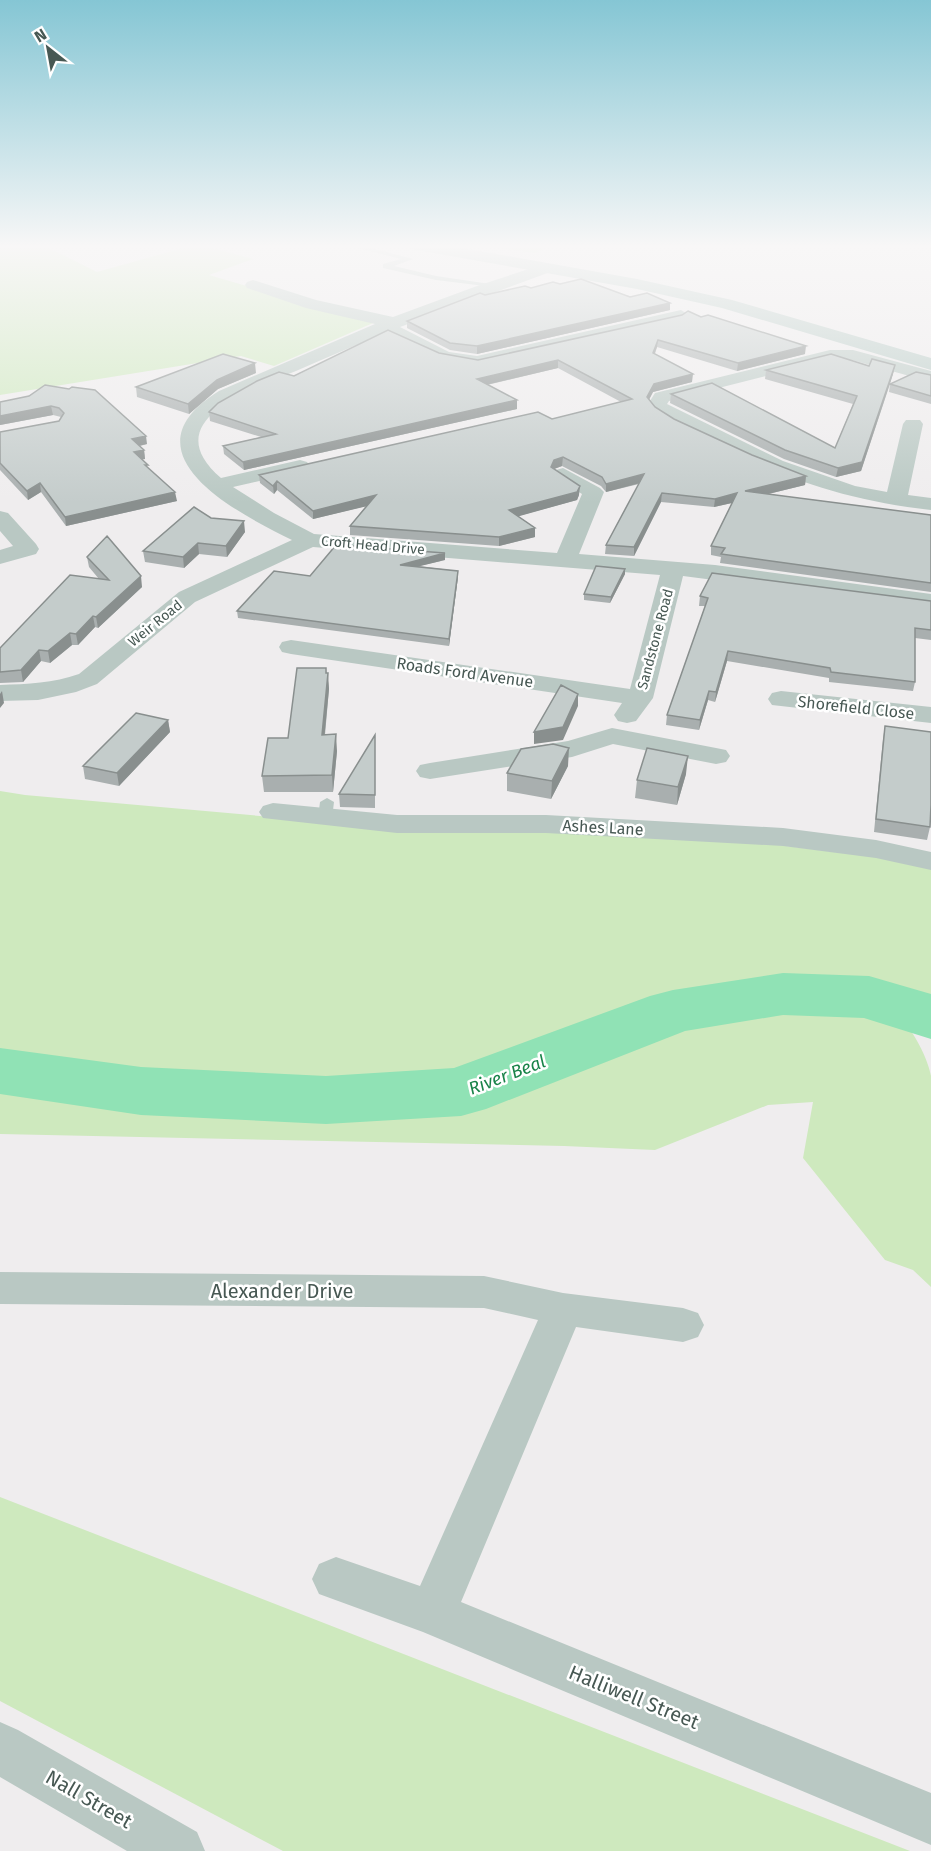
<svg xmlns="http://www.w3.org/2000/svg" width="931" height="1851" viewBox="0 0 931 1851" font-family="'Fira Sans',sans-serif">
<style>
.green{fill:#cee9be}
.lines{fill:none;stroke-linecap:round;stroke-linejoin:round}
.river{fill:#90e2b5;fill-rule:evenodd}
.service{fill:#b9c8c3;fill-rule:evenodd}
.minor{fill:#b9c8c3;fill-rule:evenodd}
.secondary{fill:#b7cac5;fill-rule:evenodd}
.wall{fill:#a9afaf}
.shaded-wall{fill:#898f8e}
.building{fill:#c4cccb;stroke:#898f8e;stroke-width:1.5}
.labels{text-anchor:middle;stroke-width:5;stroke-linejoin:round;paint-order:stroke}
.far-street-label{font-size:14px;fill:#475853;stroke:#fff}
.street-label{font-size:16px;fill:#475853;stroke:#fff}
.water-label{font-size:18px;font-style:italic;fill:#198349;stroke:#fff}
.near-street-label{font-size:20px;fill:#475853;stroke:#fff}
</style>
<rect width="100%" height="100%" fill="#efedee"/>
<!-- green -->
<path class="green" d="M0 244H41L97 272 197 244 253 259 209 275 373 323 274 366 241 356 0 395Z
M470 244H555L535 253Z
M0 791 25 795 339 823 707 836 931 864V1007L919 997 879 981 810 978 728 984 627 1015 477 1066 380 1078 195 1079 0 1057Z
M778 1005C805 1005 870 1001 893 1013 910 1022 928 1058 931 1076V1287L913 1270 885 1260 803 1158 813 1102 768 1105 655 1150 564 1146 0 1134V1084L153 1105 326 1110 470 1101 686 1020Z
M0 1497 910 1851H283L0 1701Z"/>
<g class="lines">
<!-- river -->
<path class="river" d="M783 973 869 976 931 994V1039L864 1018 783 1015 685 1031 486 1109 461 1116 326 1124 141 1115 0 1094V1048L141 1067 326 1076 454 1068 650 996 673 990Z"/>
<!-- service -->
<path class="service" d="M214 244H223L224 245 220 247Z
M342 244H356L413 259 394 266 436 276 497 285 493 287 436 280 383 268V264L401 259Z
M327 798 334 802 332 818 325 822 318 818 320 802Z"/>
<!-- minor -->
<path class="minor" d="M547 263 555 268 553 271 400 327 449 352 477 356 681 310 689 315 681 320 477 366C437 363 420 351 385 333 355 345 326 358 296 371 253 389 154 420 221 478L300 460 307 462 310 466 307 470 233 487 274 513 314 534 557 553 582 494 556 478 553 474 556 470 563 468 600 488 604 492 579 554 715 565 931 594V608L683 576 653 698 636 721 627 723 618 721 614 715 622 703 291 654 282 652 279 647 282 642 291 640 630 689 660 575 313 547 195 602 97 684 76 692 38 700 0 701V685C28 684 53 683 79 674L179 592 292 540C235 512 120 452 219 391L375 324 306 308 247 288 245 285 247 282 253 280 316 300 393 317 477 286Z
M830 350H853L931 371V382L852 360H830L683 397 669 401 667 404 783 461 855 486 887 492 903 424 906 420H920L923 424 908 495 931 498V510C840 500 774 475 693 433 677 426 656 419 648 404L655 393Z
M0 511 8 513 36 544 39 549 36 554 0 564V550L13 546 0 531Z
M781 691 931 707V723L772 705 768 699 772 693Z
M612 728 716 748 726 750 730 756 726 762 716 764 613 744 572 757 430 779 420 777 416 771 420 765 430 763 568 741Z
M273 803 397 815H546L783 828 876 840 931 852V870L876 858 783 846 546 833H397L263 818 259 812 263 806Z
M0 1272 484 1276 563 1293 683 1308 698 1313 704 1325 698 1337 683 1342 576 1327 461 1602 931 1793V1845L423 1632 319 1594 312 1579 319 1564 336 1557 420 1586 538 1320 484 1308 0 1304Z
M0 1722 18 1730 197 1832 205 1851H127L0 1777Z"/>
<!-- secondary -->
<path class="secondary" d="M403 244H440L637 279 732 300 931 358V370L722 308 637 289 411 249Z"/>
</g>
<!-- wall -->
<path class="wall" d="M560 284 670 303V310L477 354 450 350 407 328V321L485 295Z
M701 317 805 354 737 371 657 347 655 354 692 382 653 392 649 400 655 407 674 419 752 455 806 476 805 485 768 494 931 515V592L720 563 721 557 711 555V546L732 503 714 507 661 502 634 556 605 554 606 545 639 484 606 492 601 486 562 466 554 469 579 495 577 500 518 516 535 528V537L499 546 350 535V526L366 506 313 519 277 490 274 494 260 483 259 475 552 419 621 402 558 368 487 385 517 400V409L244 470 224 454 223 446 261 437 210 421 209 412 294 376 439 353 478 360Z
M895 365 893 374 890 384 931 375V404L889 392 890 384 861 471 836 477 784 459 670 403 671 394 835 448 853 404 765 379 766 370Z
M256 373 218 389 189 414 137 397 136 387Z
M29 396 147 444 140 446 144 450 145 459H142L148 468 177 501 66 526 41 492 28 500 0 470V432L59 421 61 417 53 415 0 425V402Z
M211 518 245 532 227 557 199 554 184 568 145 562 143 551Z
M87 557 142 587 98 628 95 627 78 645H72L50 663 41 661 23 682 0 683V648L99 579 89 567Z
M445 560 419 566 458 571V577L449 646 238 618 237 611 310 576Z
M625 569V574L610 603 584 600V594Z
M700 596 931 601V640L915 638V682L913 691 829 682V678L727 661 715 702 708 700 699 730 666 725 667 715 705 606H699Z
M327 673 329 689 325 735 337 751 333 792H264L262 776 288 738Z
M168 720 170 732 119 786 85 779 83 766Z
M885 726 930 827 927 840 874 832 883 739Z
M375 748V808L340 807 339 794Z
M568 766 551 799 507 791V773Z
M686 774 677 805 635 798 637 780Z"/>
<!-- shaded-wall -->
<path class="shaded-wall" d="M670 303V310L477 354V346Z
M658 340 657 347 652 360 653 353Z
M806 346 805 354 737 371 738 363Z
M558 360V368L477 387V379Z
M255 363 256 373 218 389 189 414 188 404 217 380Z
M895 365 893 374 861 471 836 477 838 468Z
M693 374 692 382 653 392 646 405 647 397 654 384Z
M517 400V409L244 470 243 462Z
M51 406 53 415 0 425V416Z
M146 436 147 444 133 447 132 439Z
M144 450 145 459 136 461 134 452Z
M563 457 562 466 554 469 551 467 554 460Z
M644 474V482L606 492V484Z
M806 476 805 485 744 500 745 491Z
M277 481V490L274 494 273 486Z
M40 483 41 492 28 500 27 491Z
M580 486 579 495 577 500 509 519V510Z
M175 492 177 501 66 526 65 517Z
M662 493 661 502 634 556V547Z
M737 493 736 502 714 507 715 499Z
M376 495V504L313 519V511Z
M244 521 245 532 227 557 226 546Z
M535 528V537L499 546V537Z
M198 543 199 554 184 568 183 557Z
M445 553V560L400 571V565Z
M625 569V574L610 603 611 597Z
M458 571V577L449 646V639Z
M141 576 142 587 98 628 96 617Z
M93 616 95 627 78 645 76 634Z
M70 633 72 645 50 663 48 651Z
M39 650 41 661 23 682 21 670Z
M728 651 727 661 715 702 716 692Z
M326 668 327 683 328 673 329 689 323 751 322 735Z
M2 691 4 703 0 708V694Z
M709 691 708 700 699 730 700 720Z
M578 694V706L563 740 534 744V732Z
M168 720 170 732 119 786 117 773Z
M336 734 337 751 333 792 332 775Z
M569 748 568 766 551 799 552 781Z
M688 756 686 774 677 805 678 787Z"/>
<!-- building -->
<path class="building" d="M581 279 630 297 647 293 670 303 477 346 450 343 407 321 480 293 485 295 525 286 531 288 553 282 560 284Z
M688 311 701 317 708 315 806 346 738 363 658 340 653 353 693 374 654 384 647 397 655 407 674 419 752 455 806 476 745 491 931 515V583L721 554 725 548 711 546 737 493 715 499 662 493 634 547 606 545 644 474 606 484 602 477 563 457 554 460 551 467 580 486 577 492 509 510 535 528 499 537 350 526 376 495 313 511 277 481 273 486 259 475 538 412 552 419 632 399 558 360 477 379 517 400 243 462 223 446 276 434 209 412 218 403 257 381 279 372 294 376 388 330 439 353 478 360 682 315Z
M223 354 255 363 217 380 188 404 136 387Z
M831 354 869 366 872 359 895 365 862 462 838 468 785 450 671 394 712 383 835 448 857 396 766 370Z
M916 372 931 375V396L890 384Z
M45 385 69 389 72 387 95 390 146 436 132 439 144 450 134 452 148 465H145L175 492 65 517 40 483 27 491 0 463V432L59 421 64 413 59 408 51 406 0 416V402L29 396Z
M194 507 211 518 244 521 226 546 198 543 183 557 143 551Z
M107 536 141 576 96 617 93 616 76 634 70 633 48 651 39 650 21 670 0 672V648L70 575 109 580 87 557Z
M336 545 445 553 400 565 458 571 449 639 237 611 274 571 310 576Z
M596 566 625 569 611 597 584 594Z
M712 573 931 601V630L915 628V682L831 672 830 668 728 651 716 692 709 691 700 720 667 715 708 598 700 596Z
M297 668H326V673H328L322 735 336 734 332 775 262 776 268 738H288Z
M561 685 578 694 563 727 534 732Z
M136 713 168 720 117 773 83 766Z
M885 726 931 732V805L930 827 876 819Z
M375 735V795L339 794Z
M553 744 569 748 552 781 507 773 521 749Z
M647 748 688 756 678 787 637 780Z"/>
<!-- sky -->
<linearGradient id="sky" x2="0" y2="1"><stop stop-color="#85c6d4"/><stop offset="0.49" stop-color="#f8f7f7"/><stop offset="1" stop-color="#f8f7f7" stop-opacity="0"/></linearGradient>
<rect width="931" height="503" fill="url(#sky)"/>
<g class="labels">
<!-- far-street labels -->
<g class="far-street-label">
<text transform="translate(373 545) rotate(5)" y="5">Croft Head Drive</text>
<text transform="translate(155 623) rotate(-39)" y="5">Weir Road</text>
<text transform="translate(655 639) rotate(-75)" y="5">Sandstone Road</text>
</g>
<!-- street labels -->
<g class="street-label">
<text transform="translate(465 672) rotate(8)" y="6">Roads Ford Avenue</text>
<text transform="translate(856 707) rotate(6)" y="6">Shorefield Close</text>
<text transform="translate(603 827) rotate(3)" y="6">Ashes Lane</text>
</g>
<!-- water labels -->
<g class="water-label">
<text transform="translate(507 1075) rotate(-21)" y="6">River Beal</text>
</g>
<!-- near-street labels -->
<g class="near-street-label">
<text x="282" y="1298">Alexander Drive</text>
<text transform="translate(634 1697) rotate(22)" y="7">Halliwell Street</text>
<text transform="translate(89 1799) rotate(30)" y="7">Nall Street</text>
</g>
</g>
<!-- north arrow -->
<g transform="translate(48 48) rotate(329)" stroke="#ffffff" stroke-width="4.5" paint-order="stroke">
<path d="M0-4.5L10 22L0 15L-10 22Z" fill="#475853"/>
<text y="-9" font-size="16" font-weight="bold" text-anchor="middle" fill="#475853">N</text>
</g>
</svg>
